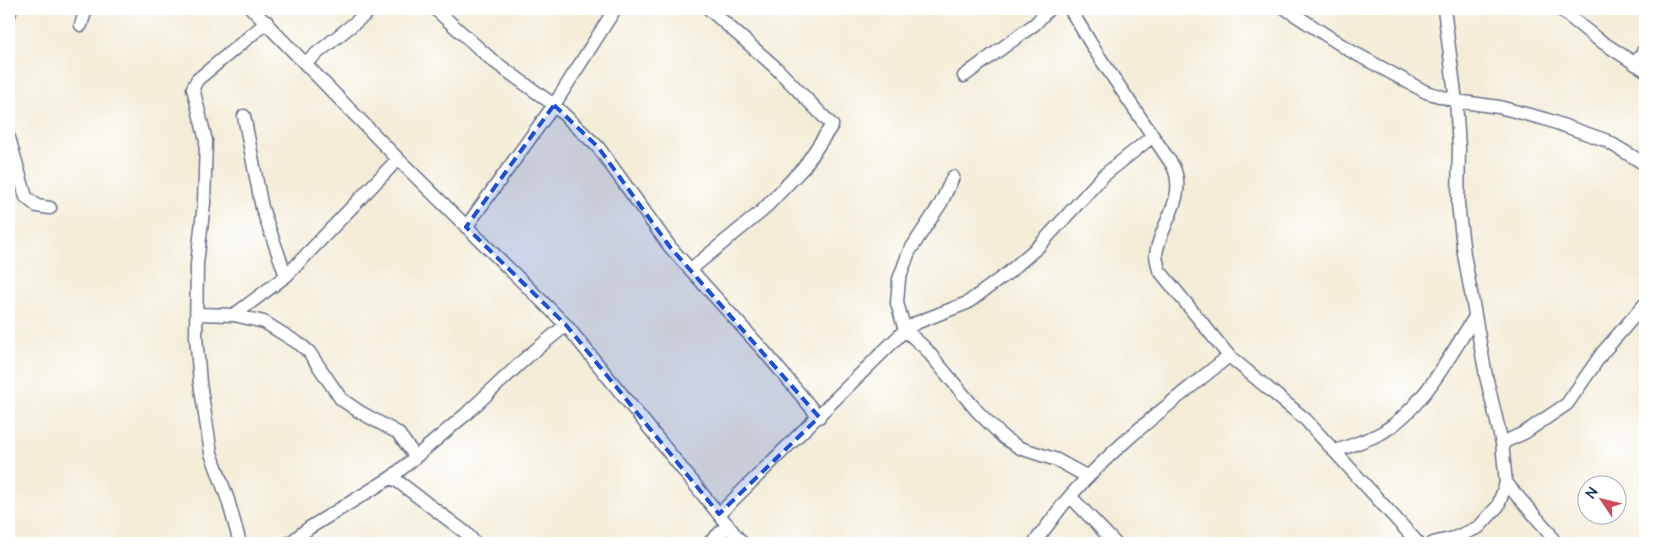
<svg xmlns="http://www.w3.org/2000/svg" width="1654" height="552" viewBox="0 0 1654 552" font-family="'Architects Daughter',sans-serif">
<style>
.lines{fill:none;stroke-linecap:round;stroke-linejoin:round}
.minor-casing{stroke:#677188;stroke-width:15}
.minor{stroke:#fff;stroke-width:12}
.marked{fill:#1d4ed8;fill-opacity:0.2;stroke:#1d4ed8;stroke-width:4;stroke-dasharray:10 6;stroke-linejoin:round}
</style>
<rect width="100%" height="100%" fill="#fff"/>
<filter id="ink" filterUnits="userSpaceOnUse"><feTurbulence type="fractalNoise" baseFrequency=".02" numOctaves="2"/><feDisplacementMap in="SourceGraphic" scale="10" xChannelSelector="R" yChannelSelector="G"/><feConvolveMatrix kernelMatrix="1 2 1 2 8 2 1 2 1" color-interpolation-filters="sRGB"/></filter>
<filter id="wash" filterUnits="userSpaceOnUse"><feTurbulence type="fractalNoise" baseFrequency=".0096" numOctaves="4" result="noise"/><feDisplacementMap in="SourceGraphic" scale="20" xChannelSelector="R" yChannelSelector="G"/><feGaussianBlur stdDeviation="1.12" result="paint"/><feColorMatrix in="noise" values="0 0 0 0 0 0 0 0 0 0 0 0 0 0 0 0 0 1.4 0 .05"/><feComposite in="paint" operator="in"/></filter>
<g filter="url(#wash)">
<rect width="100%" height="100%" fill="#f3ecd7"/>
</g>
<g filter="url(#ink)">
<g class="lines">
<!-- minor casing -->
<g class="minor-casing">
<path id="minor" d="M252 9 398 159 566 325 742 543
M435 9 492 60 554 105 598 147 670 247 764 351 819 417
M1070 9 1096 52 1173 166C1188 198 1160 224 1156 254 1156 259 1158 265 1159 270L1229 356 1305 419 1418 543
M1286 9 1349 50 1426 92 1456 101 1499 107 1545 119 1605 140 1645 164
M1560 9 1596 38 1645 70
M9 15 11 9
M81 25 86 9
M306 62 372 9
M1635 64 1645 49
M964 76 1035 24 1049 9
M9 86V96
M244 116 262 208 286 276
M9 138 26 197 37 206 50 208
M953 177 941 203 909 252 899 279 897 303 905 330 925 348 977 411 1004 438 1020 448 1057 460 1088 477
M466 227 554 105 615 9
M691 269 762 211 804 167 832 125 775 67 709 9
M197 314 234 315 286 276 398 159
M234 315 264 322 301 345 309 352 341 399 360 412 398 433 415 456
M1502 443 1524 433 1567 404 1603 352 1645 304
M1336 451C1351 445 1369 440 1383 432 1424 407 1449 356 1475 317
M392 477 466 533 475 543
M1506 483 1548 531 1555 543
M1070 496 1115 543
M719 514 905 330 916 323 967 303 1008 273 1040 245 1103 176 1153 136
M240 543 228 500 211 453 200 383 196 336 197 264 204 203 206 141 193 88 197 80 267 22
M290 543 309 528 392 477 465 415 527 357 566 325
M709 543 728 525
M1034 543C1047 527 1058 510 1071 495 1118 442 1175 400 1229 356
M1433 543 1454 538 1479 527 1498 506 1506 483 1502 443 1486 376 1464 254 1458 204 1459 148 1456 101 1444 9"/>
</g>
<!-- minor -->
<use href="#minor" class="minor"/>
</g>
</g>
<!-- marked area -->
<path class="marked" d="M554 105 598 147 670 247 819 417 719 514 566 325 466 227Z"/>
<!-- margin -->
<rect width="1654" height="552" fill="none" stroke="#fff" stroke-width="30"/>
<!-- north arrow -->
<g transform="translate(1602 500) rotate(305)"><circle r="24" fill="#ffffff" stroke="#a4acbf"/>
<path d="M0-4L9 19L0 12L-9 19Z" fill="#d1495b"/>
<text y="-8" font-size="14" font-weight="bold" text-anchor="middle" fill="#1b2f5e">N</text>
</g>
</svg>
